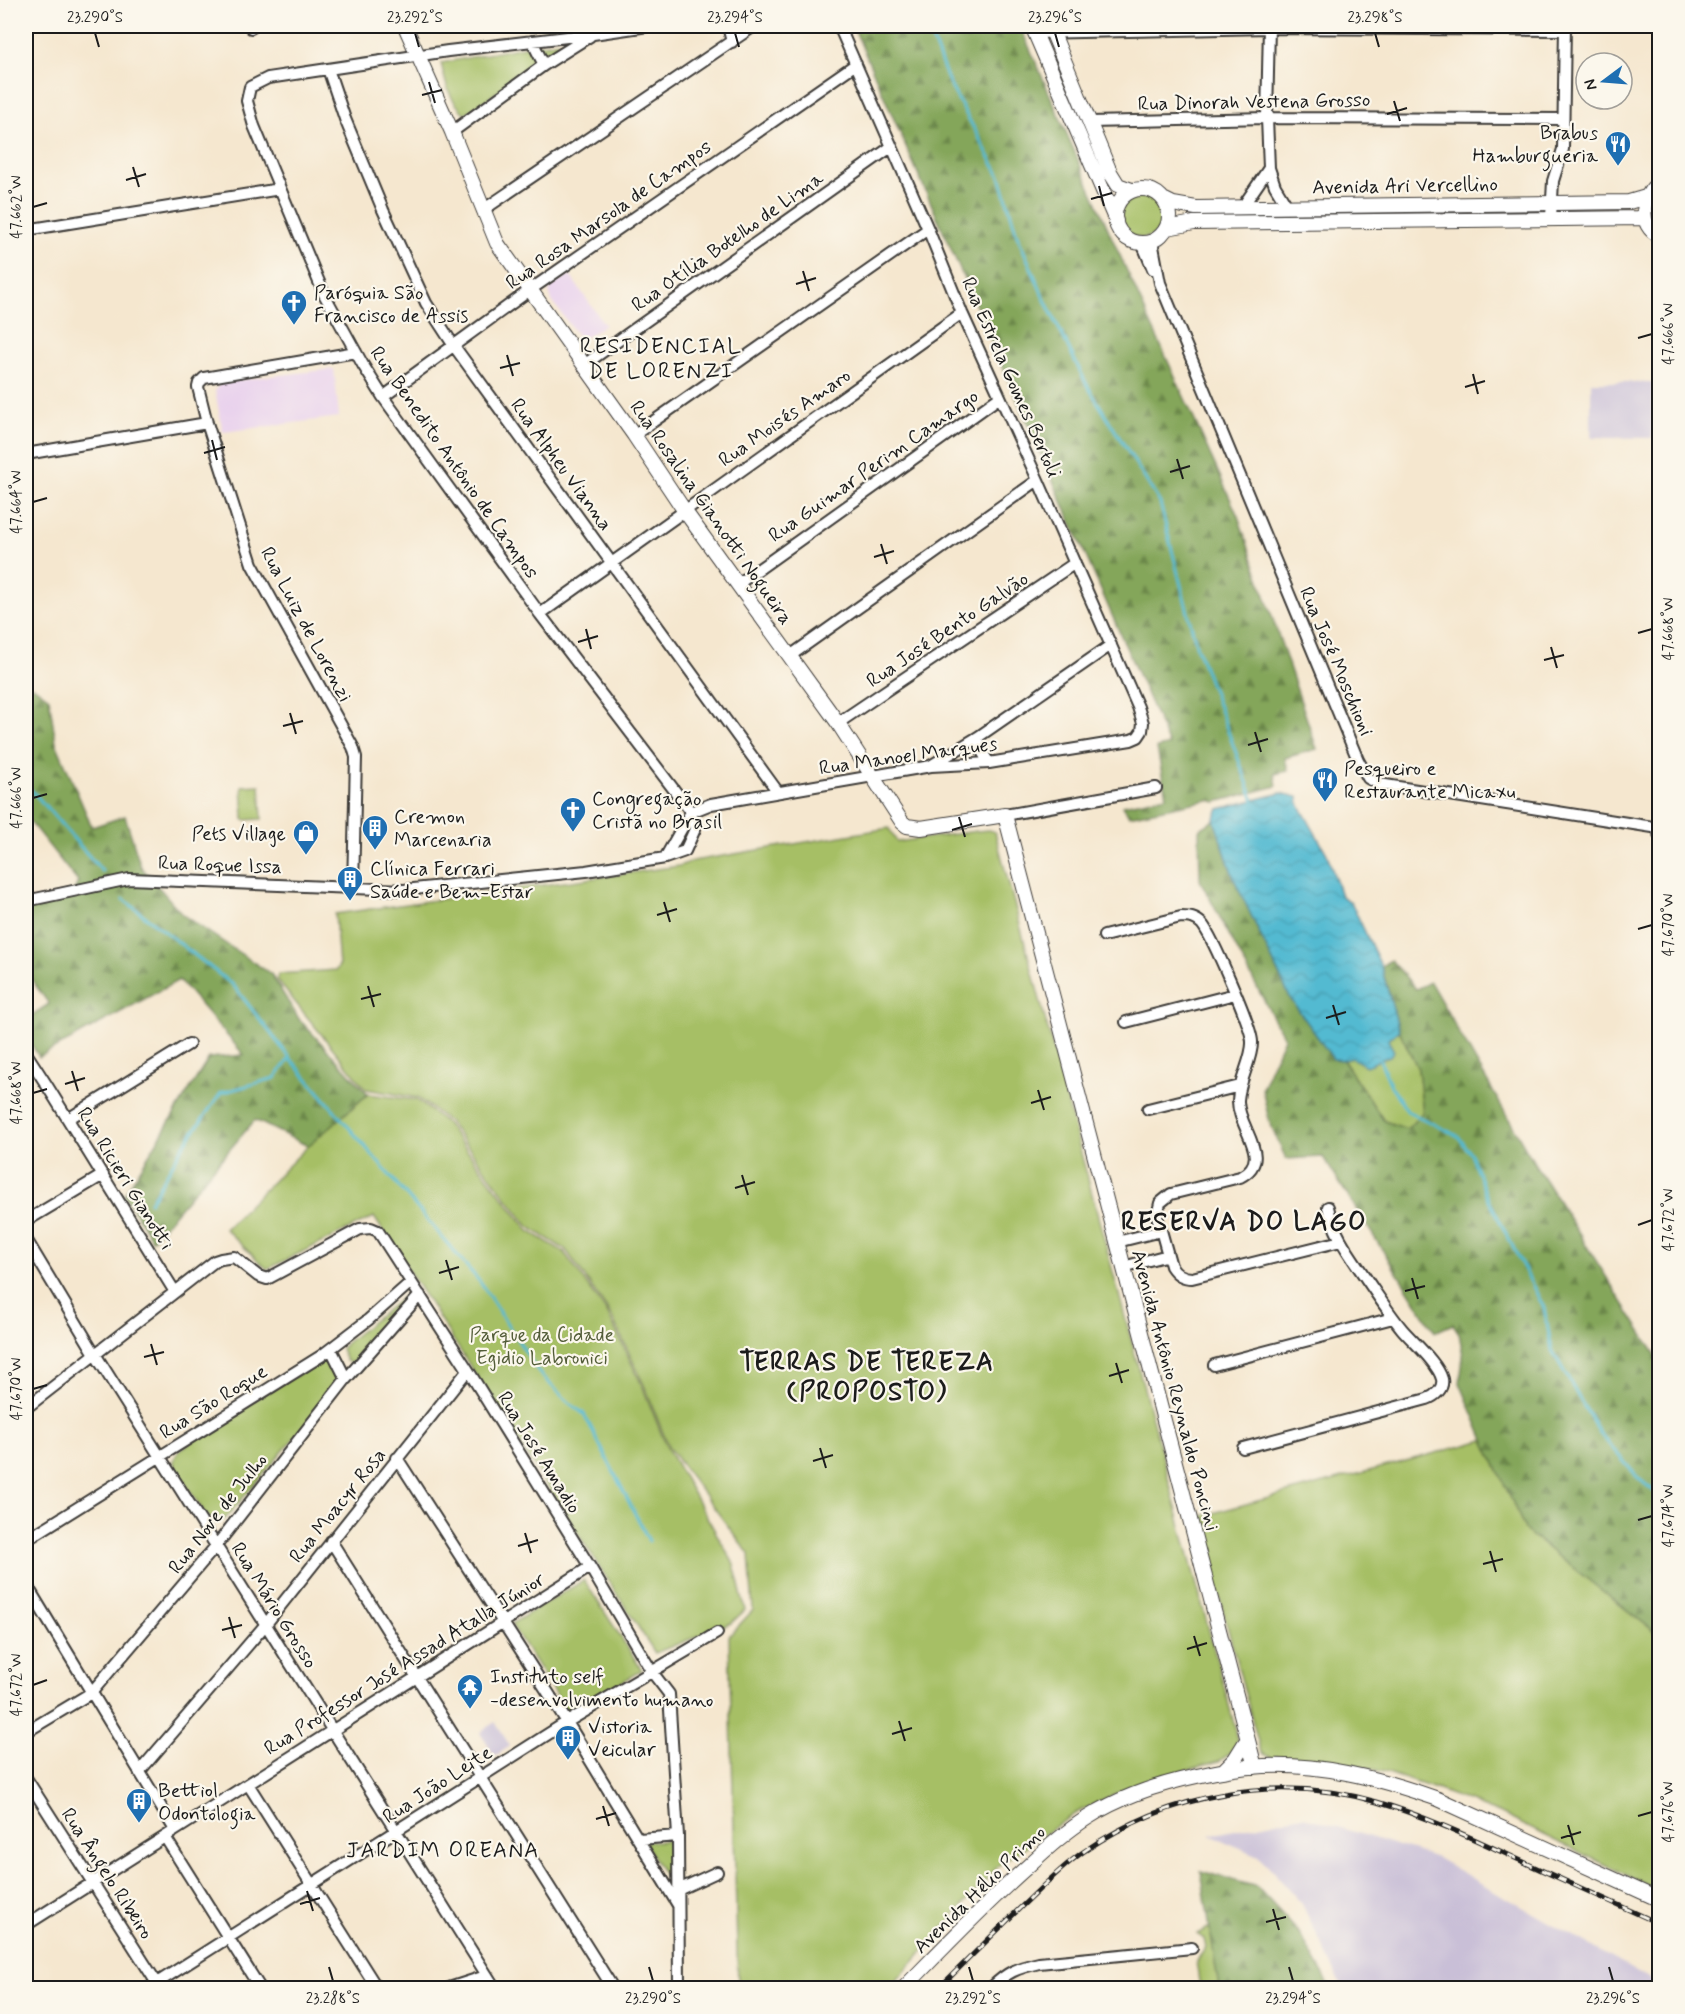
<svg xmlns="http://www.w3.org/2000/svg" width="1685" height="2014" viewBox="0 0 1685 2014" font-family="Mynerve,sans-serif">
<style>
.built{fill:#e9d2ed}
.industrial{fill:#c9bfd7}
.green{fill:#a6bf65;stroke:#616e40;stroke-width:1.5}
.forest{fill:url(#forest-firs);stroke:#50613b;stroke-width:1.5}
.water{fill:url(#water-waves);stroke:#386b76;stroke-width:1.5}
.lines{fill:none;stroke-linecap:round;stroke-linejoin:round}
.stream{stroke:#53bad1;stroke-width:3}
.minor-casing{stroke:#3d3a37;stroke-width:14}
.tertiary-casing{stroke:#3d3a37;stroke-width:16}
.minor{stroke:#fff;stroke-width:10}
.tertiary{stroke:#fff;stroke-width:14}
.rail-casing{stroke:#1c1c1c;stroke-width:5}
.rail{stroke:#fbf7ec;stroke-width:3;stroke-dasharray:9;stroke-linecap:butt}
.ticks{fill:none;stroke:#1c1c1c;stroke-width:2}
.labels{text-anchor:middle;stroke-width:4.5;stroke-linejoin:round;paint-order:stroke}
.street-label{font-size:20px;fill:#1c1c1c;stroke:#fbf7ec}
.poi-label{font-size:20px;fill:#1c1c1c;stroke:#fbf7ec;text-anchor:start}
.park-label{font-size:20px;fill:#535d39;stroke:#fbf7ec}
.quarter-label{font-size:22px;letter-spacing:1.5px;fill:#1c1c1c;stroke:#fbf7ec}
.district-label{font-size:26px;font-weight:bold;letter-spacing:1.5px;fill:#1c1c1c;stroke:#fbf7ec}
.neatline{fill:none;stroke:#1c1c1c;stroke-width:2}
.ticks-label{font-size:15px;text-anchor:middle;fill:#1c1c1c}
</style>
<defs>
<pattern id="forest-firs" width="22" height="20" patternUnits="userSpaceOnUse" patternTransform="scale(1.5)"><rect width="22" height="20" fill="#84a65a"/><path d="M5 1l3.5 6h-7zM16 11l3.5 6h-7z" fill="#6b864a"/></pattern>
<pattern id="water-waves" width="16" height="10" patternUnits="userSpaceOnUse" patternTransform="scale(1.5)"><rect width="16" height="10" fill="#53bad1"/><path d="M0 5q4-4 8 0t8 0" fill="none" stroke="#489fb3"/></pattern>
</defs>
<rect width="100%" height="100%" fill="#fbf7ec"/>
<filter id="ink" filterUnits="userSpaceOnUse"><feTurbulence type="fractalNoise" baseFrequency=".0167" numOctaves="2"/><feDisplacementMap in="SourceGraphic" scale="12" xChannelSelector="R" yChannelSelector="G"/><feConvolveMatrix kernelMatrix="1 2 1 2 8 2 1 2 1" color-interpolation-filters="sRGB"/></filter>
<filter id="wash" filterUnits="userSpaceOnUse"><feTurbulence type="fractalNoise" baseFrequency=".008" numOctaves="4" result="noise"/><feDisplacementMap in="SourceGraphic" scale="24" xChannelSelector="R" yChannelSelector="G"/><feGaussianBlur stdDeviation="1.35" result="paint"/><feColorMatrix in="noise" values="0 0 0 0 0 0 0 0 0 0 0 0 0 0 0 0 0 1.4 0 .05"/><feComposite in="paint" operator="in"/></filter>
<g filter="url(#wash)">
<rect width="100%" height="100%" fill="#f5e7cf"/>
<!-- built -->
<path class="built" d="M569 274 605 325 581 340 552 301 549 292 552 286Z
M334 369 339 417 223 432 215 391 220 382Z"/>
<!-- industrial -->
<path class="industrial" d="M1591 382H1652V438L1591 437Z
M495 1722 510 1746 495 1756 480 1733Z
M1303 1816 1437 1858 1659 1985V1988H1343L1302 1904 1259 1856 1210 1835Z"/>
<!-- green -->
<path class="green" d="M574 40 465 114C448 98 446 85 441 63L528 46Z
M1120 216a22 22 0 1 1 44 0a22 22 0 1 1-44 0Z
M260 785 262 819 244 820 242 786Z
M889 828 897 842 977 831 989 830 995 832 1238 1739 1230 1754 1219 1761 1133 1785 1076 1813 1001 1863 890 1988H738L729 1636 753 1610 749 1554 669 1448 644 1385 611 1315 566 1250 529 1227 449 1122 418 1098 366 1089 277 980 278 974 336 970 339 966 335 914 679 866 693 861Z
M1399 1030 1418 1069 1423 1112 1407 1129 1384 1121 1343 1060C1363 1055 1384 1045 1399 1030Z
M368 1094 417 1100 446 1123 529 1231 564 1252 608 1314 642 1385 667 1448 734 1564 745 1610 731 1623 655 1653 374 1217 267 1269 225 1229 308 1146Z
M404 1296 409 1297 411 1300 355 1361 351 1363 346 1361 341 1349 346 1343Z
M330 1356 341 1379 308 1422 225 1519 219 1521 207 1517 175 1468C172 1461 176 1454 181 1449L251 1401Z
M1484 1440 1526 1531 1659 1635V1891L1499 1813 1436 1789 1385 1772 1360 1767 1276 1760 1262 1753 1260 1749 1198 1517Z
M584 1580 642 1670 568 1714 511 1624Z
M674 1840V1892L644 1842Z
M1210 1927 1219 1988H1200L1196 1961 1206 1948 1204 1939 1197 1934Z"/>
<!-- forest -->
<path class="forest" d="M853 26H1020L1113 240 1238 516 1317 749 1285 758 1288 771 1275 774 1277 786 1216 802 1208 800 1129 816 1123 805 1166 796 1157 748 1169 745Z
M33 686 49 698 56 743 92 827 125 816 141 867 183 915 271 974 299 1019 368 1094 308 1146 255 1120 152 1240 124 1195 209 1058 244 1055 179 980 39 1057 26 1036V1019L49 1004 26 972V907L71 898 78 882 26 817V689Z
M1214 820 1234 879 1333 1058 1343 1060 1384 1121 1407 1129 1423 1112 1418 1069 1399 1030 1381 966 1391 960 1416 989 1430 982 1536 1166 1659 1360V1635L1526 1531 1484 1440 1460 1383 1463 1356 1459 1333 1453 1324 1435 1332 1323 1157 1286 1159 1269 1121 1262 1088 1284 1038 1200 880 1199 830Z
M1201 1871 1257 1887 1300 1934 1331 1988H1219Z"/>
<!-- water -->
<path class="water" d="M1281 793 1298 797 1299 804 1327 854 1341 896 1351 902 1381 966 1399 1030 1388 1040 1394 1051 1390 1056 1366 1066 1352 1058 1343 1060 1333 1059 1290 998 1234 879 1214 820 1219 809Z"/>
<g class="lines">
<!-- stream -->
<path class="stream" d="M929 26 933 41 949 83 1000 176 1017 235 1044 298 1087 385 1160 503 1197 648 1254 801
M26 786 34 793 102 871
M123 899 233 985 290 1058 480 1282 539 1373 568 1402 584 1414 649 1541
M1379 1058 1391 1086 1407 1111 1458 1136 1471 1154 1485 1192 1544 1308 1552 1350 1579 1398 1601 1435 1639 1479 1660 1496
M150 1202 184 1145 221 1093 275 1078 290 1058"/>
</g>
</g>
<g filter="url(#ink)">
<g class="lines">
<!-- minor casing -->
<g class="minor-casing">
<path id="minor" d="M251 26V28
M648 26 593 34 448 51 268 78 250 87 247 101 254 126 324 294 363 365 383 397 540 614 691 812 695 829 685 851 665 858 691 812
M728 26 732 42
M1269 26 1267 118 1269 168 1275 186 1287 206
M1035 33 1269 28 1565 30
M532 41 544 65
M328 69 345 119 383 210 426 303 454 346 778 792
M1090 122 1267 118 1563 119
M452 132 544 65 590 36
M1243 206 1269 168
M483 210 754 26
M1551 218 1553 181 1563 149 1565 26
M26 230 280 189
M1152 241 1160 283 1358 760 1368 778 1379 784 1659 828
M1142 243 1153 269
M584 365 891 147
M383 397 530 290 856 64
M634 435 928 229
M26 454 207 423
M738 584 1000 397
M540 614 962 313
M790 656 1038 480
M838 723 1075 563
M978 737 981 750 989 763
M932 765 978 737 1111 645
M691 812 711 804 931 766 989 763 1131 740 1138 737 1142 731 1143 723 1138 707 1038 480 962 313 928 229 839 26
M1005 815 1156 788
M353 888 356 757 353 747 252 564 207 423 198 387 199 383 204 378 356 352
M26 901 129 879 404 890 586 871 665 858
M1104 936 1181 917C1190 917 1196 918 1202 924 1212 936 1252 1027 1252 1042 1253 1057 1239 1081 1238 1100 1237 1128 1275 1159 1240 1177L1171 1194 1160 1203 1157 1216 1171 1266C1176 1274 1182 1278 1192 1278L1341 1241
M1126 1022 1235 994
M26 1053 46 1084 175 1292
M1148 1109 1240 1086
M68 1119 189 1044
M26 1221 103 1175
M26 1239 95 1354 495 1988
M1117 1242 1161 1231
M1123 1267 1168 1255
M331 1349 346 1379
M1214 1365 1393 1318
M26 1408 215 1261 221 1259 234 1257 258 1276 267 1279 360 1229 371 1228 378 1231 468 1370 590 1567 652 1672 669 1694 678 1836 679 1988
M1243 1448 1427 1399C1435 1396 1444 1389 1442 1379 1438 1363 1413 1342 1402 1329 1389 1313 1378 1296 1367 1280 1351 1256 1334 1235 1328 1207
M397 1458 567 1722 678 1905
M26 1540 321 1356 368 1320 411 1282
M331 1541 613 1988
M26 1584 175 1830
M26 1732 91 1693 216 1546 346 1379 420 1295
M139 1772 266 1624 468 1370
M26 1778 160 1988
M248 1784 377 1988
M165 1837 260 1988
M639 1839 678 1836
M678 1890 717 1872
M26 1925 590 1567
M149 1988 567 1722 717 1633
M449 1988 486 1976
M991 1988C1007 1972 1017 1968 1039 1963L1192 1948"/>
</g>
<!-- tertiary casing -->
<g class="tertiary-casing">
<path id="tertiary" d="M405 26 452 132 497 243 634 435 684 510 838 723 902 822 907 826 921 828 1005 815 1255 1767
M1032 26 1116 221
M1050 26 1110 172 1118 185 1132 190
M1660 182C1641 194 1637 226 1660 236
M1115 216a27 27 0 1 1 54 0a27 27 0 1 1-54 0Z
M1165 200 1173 204 1196 208 1629 202 1646 197
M1167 228 1194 223 1645 218
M1660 826V834
M1223 1771 1235 1759 1245 1743
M904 1988C944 1947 984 1905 1027 1867 1046 1849 1065 1832 1087 1818 1120 1797 1159 1784 1197 1776 1215 1772 1233 1768 1251 1767 1315 1761 1378 1778 1438 1799L1660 1900"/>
</g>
<!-- minor -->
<use href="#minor" class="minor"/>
<!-- tertiary -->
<use href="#tertiary" class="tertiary"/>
<!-- rail casing -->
<g class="rail-casing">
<path id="rail" d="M939 1988C965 1962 992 1936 1019 1909 1040 1889 1060 1868 1083 1852 1169 1793 1276 1773 1377 1802 1425 1816 1470 1837 1515 1858 1563 1880 1611 1902 1660 1924"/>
</g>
<!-- rail -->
<use href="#rail" class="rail"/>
</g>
</g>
<!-- ticks -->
<path class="ticks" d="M95 33 99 47M415 33 419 47M735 33 739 47M1055 33 1059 47M1375 33 1379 47M429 82 435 103M422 95 442 90M1394 101 1400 121M1387 114 1407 108M133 167 139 187M126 180 146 174M1099 186 1104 206M1091 199 1112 193M33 207 47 203M803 271 809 291M796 284 816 278M1638 338 1652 334M507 355 513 376M500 368 520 363M1473 374 1478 394M1465 387 1485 381M212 440 217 460M204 453 225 447M1177 459 1183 479M1170 472 1190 466M33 502 47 498M881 544 887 564M874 557 894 551M586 629 591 649M1638 633 1652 629M578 642 598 636M1551 647 1557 668M1544 660 1564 655M290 713 296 734M283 726 303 721M1255 732 1261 752M1248 745 1268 739M33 798 47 794M959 817 965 837M952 830 972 824M664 902 670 922M657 915 677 909M1638 929 1652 925M368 986 374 1007M361 999 381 994M1333 1005 1339 1025M1326 1018 1346 1012M72 1071 78 1091M65 1084 85 1078M1038 1090 1044 1110M33 1093 47 1089M1031 1103 1051 1097M742 1175 748 1195M735 1188 755 1182M1638 1225 1652 1220M446 1260 452 1280M439 1273 459 1267M1412 1278 1418 1299M1405 1291 1425 1286M151 1344 157 1365M144 1357 164 1352M1116 1363 1122 1383M1109 1376 1129 1370M33 1389 47 1385M820 1448 826 1468M813 1461 833 1455M1638 1520 1652 1516M525 1533 531 1553M518 1546 538 1540M1490 1551 1496 1572M1483 1564 1503 1559M229 1617 235 1638M222 1630 242 1625M1194 1636 1200 1656M1187 1649 1207 1643M33 1685 47 1680M899 1721 905 1741M892 1734 912 1728M603 1806 609 1826M1638 1816 1652 1812M596 1819 616 1813M1568 1825 1574 1845M1561 1838 1581 1832M307 1891 313 1911M300 1904 320 1898M1273 1909 1279 1930M1266 1922 1286 1917M329 1967 333 1981M649 1967 653 1981M969 1967 973 1981M1289 1967 1293 1981M1609 1967 1613 1981"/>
<!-- icons -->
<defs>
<g id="restaurant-pin" transform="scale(1.35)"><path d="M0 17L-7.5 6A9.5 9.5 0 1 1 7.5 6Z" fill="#1f6fb2" stroke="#fbf7ec"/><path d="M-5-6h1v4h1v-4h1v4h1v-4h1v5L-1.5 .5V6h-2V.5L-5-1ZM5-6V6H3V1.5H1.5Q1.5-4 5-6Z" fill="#fff"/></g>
<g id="church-pin" transform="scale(1.35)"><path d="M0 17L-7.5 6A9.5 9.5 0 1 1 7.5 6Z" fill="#1f6fb2" stroke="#fbf7ec"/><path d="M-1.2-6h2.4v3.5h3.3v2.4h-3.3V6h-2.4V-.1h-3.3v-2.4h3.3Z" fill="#fff"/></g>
<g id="building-pin" transform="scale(1.35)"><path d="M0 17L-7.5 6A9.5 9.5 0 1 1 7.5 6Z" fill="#1f6fb2" stroke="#fbf7ec"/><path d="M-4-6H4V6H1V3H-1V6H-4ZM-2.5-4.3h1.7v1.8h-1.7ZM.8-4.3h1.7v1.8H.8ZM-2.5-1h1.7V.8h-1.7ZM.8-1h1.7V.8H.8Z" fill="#fff"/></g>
<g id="shop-pin" transform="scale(1.35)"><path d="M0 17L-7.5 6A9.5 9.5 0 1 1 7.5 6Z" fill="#1f6fb2" stroke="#fbf7ec"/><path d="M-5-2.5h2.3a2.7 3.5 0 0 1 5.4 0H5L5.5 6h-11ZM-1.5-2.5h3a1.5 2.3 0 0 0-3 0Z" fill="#fff"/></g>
<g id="temple-pin" transform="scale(1.35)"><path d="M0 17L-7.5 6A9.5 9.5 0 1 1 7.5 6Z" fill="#1f6fb2" stroke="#fbf7ec"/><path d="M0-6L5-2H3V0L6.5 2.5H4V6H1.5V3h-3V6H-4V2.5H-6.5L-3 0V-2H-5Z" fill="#fff"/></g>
</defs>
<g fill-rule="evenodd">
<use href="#restaurant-pin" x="1618" y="144"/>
<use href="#church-pin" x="294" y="303"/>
<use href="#restaurant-pin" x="1325" y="780"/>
<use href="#church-pin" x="573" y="810"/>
<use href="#building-pin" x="375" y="828"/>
<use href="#shop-pin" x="306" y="833"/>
<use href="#building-pin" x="350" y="879"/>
<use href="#temple-pin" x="470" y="1687"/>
<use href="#building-pin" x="568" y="1738"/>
<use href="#building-pin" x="139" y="1801"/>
</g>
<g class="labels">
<!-- street labels -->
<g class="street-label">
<text transform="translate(1254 101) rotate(-1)" y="7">Rua Dinorah Vestena Grosso</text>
<text transform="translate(1405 185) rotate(-1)" y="7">Avenida Ari Vercellino</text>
<text transform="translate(608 214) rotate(-35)" y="7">Rua Rosa Marsola de Campos</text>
<text transform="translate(727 241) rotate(-35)" y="7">Rua Otília Botelho de Lima</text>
<text transform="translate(1012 377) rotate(66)" y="7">Rua Estrela Gomes Bertoli</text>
<text transform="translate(784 417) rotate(-35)" y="7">Rua Moisés Amaro</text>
<text transform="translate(455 462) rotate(55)" y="7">Rua Benedito Antônio de Campos</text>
<text transform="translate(562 464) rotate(54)" y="7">Rua Alpheu Vianna</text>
<text transform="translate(873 465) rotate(-35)" y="7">Rua Guimar Perim Camargo</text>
<text transform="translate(712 512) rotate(55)" y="7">Rua Rosalina Gianotti Nogueira</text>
<text transform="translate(307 624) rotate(62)" y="7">Rua Luiz de Lorenzi</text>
<text transform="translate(947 629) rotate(-34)" y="7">Rua José Bento Galvão</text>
<text transform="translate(1337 661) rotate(67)" y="7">Rua José Moschioni</text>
<text transform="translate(908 755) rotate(-8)" y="7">Rua Manoel Marques</text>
<text transform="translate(220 864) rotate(2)" y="7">Rua Roque Issa</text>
<text transform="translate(126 1178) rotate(58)" y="7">Rua Ricieri Gianotti</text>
<text transform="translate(1176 1390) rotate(75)" y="7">Avenida Antônio Reynaldo Poncini</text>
<text transform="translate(213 1401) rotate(-32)" y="7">Rua São Roque</text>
<text transform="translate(540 1452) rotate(58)" y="7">Rua José Amadio</text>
<text transform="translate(337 1505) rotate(-51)" y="7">Rua Moacyr Rosa</text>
<text transform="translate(217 1513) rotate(-52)" y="7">Rua Nove de Julho</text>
<text transform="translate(275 1605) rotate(58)" y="7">Rua Mário Grosso</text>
<text transform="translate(404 1663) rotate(-32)" y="7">Rua Professor José Assad Atalla Júnior</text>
<text transform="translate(437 1784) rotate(-33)" y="7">Rua João Leite</text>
<text transform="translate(108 1873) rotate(57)" y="7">Rua Ângelo Ribeiro</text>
<text transform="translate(979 1889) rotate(-44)" y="7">Avenida Hélio Primo</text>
</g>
<!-- poi labels -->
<g class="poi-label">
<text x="1598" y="139" text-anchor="end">Brabus<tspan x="1598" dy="23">Hamburgueria</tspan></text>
<text x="314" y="299">Paróquia São<tspan x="314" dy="23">Francisco de Assis</tspan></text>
<text x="1344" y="775">Pesqueiro e<tspan x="1344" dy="23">Restaurante Micaxu</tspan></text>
<text x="592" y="805">Congregação<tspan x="592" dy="23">Cristã no Brasil</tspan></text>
<text x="394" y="823">Cremon<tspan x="394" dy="23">Marcenaria</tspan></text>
<text x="286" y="840" text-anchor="end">Pets Village</text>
<text x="370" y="875">Clínica Ferrari<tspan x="370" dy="23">Saúde e Bem-Estar</tspan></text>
<text x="490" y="1683">Instituto self<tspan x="490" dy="23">-desenvolvimento humano</tspan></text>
<text x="588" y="1733">Vistoria<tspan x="588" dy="23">Veicular</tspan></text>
<text x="158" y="1797">Bettiol<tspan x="158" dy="23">Odontologia</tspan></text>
</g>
<!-- park labels -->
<g class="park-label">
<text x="542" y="1341">Parque da Cidade<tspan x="542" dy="23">Egidio Labronici</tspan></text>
</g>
<!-- quarter labels -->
<g class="quarter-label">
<text x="661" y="353">RESIDENCIAL<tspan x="661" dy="25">DE LORENZI</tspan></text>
<text x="443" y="1857">JARDIM OREANA</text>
</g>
<!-- district labels -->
<g class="district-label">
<text x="1244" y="1230">RESERVA DO LAGO</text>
<text x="867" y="1370">TERRAS DE TEREZA<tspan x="867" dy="30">(PROPOSTO)</tspan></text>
</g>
</g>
<!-- margin -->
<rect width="1685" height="2014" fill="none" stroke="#fbf7ec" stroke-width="66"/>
<!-- north arrow -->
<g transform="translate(1604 81) rotate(254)"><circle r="28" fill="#fbf7ec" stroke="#a29f99" stroke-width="1.5"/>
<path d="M0-4.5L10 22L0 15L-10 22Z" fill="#1f6fb2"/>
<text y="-9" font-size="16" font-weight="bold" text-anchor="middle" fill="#1c1c1c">N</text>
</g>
<rect x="33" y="33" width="1619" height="1948" class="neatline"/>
<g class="ticks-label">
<text x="95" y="22">23.290°S</text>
<text x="415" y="22">23.292°S</text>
<text x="735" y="22">23.294°S</text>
<text x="1055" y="22">23.296°S</text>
<text x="1375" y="22">23.298°S</text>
<text transform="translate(16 207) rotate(-90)" y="5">47.662°W</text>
<text transform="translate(1668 334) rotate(-90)" y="5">47.666°W</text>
<text transform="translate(16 502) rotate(-90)" y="5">47.664°W</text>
<text transform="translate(1668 629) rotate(-90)" y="5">47.668°W</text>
<text transform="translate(16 798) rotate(-90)" y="5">47.666°W</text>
<text transform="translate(1668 925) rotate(-90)" y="5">47.670°W</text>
<text transform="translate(16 1093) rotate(-90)" y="5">47.668°W</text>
<text transform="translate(1668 1220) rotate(-90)" y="5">47.672°W</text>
<text transform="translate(16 1389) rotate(-90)" y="5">47.670°W</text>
<text transform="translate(1668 1516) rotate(-90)" y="5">47.674°W</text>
<text transform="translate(16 1685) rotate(-90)" y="5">47.672°W</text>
<text transform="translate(1668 1812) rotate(-90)" y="5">47.676°W</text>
<text x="333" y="2003">23.288°S</text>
<text x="653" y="2003">23.290°S</text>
<text x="973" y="2003">23.292°S</text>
<text x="1293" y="2003">23.294°S</text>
<text x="1613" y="2003">23.296°S</text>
</g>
</svg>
